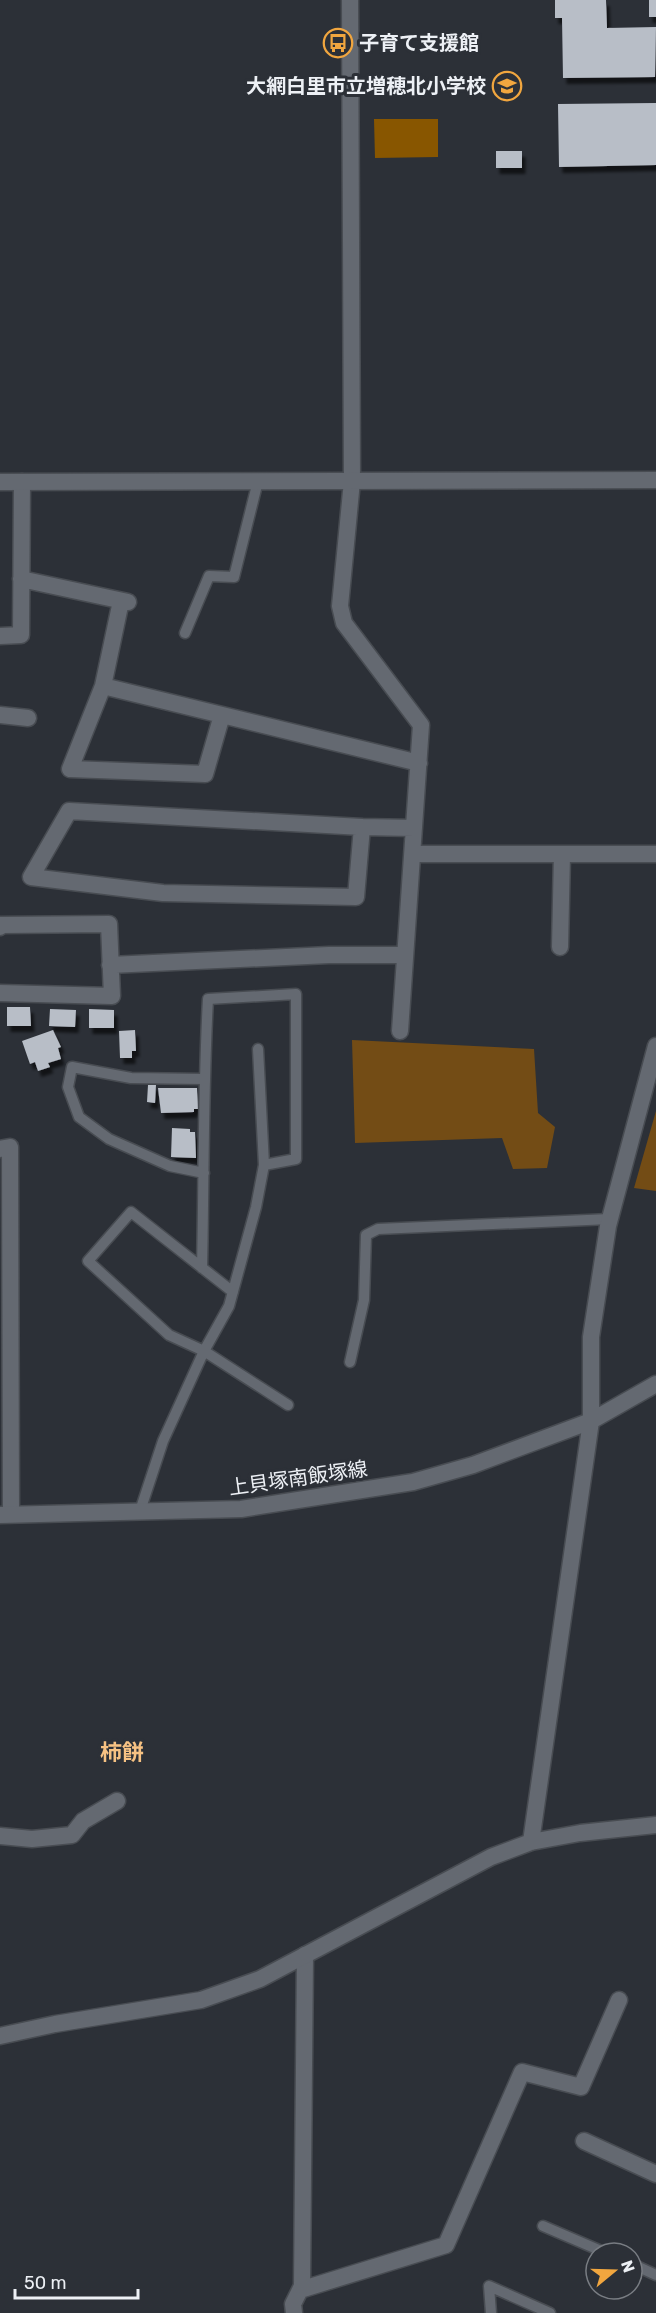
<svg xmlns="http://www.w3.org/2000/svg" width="656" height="2313" viewBox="0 0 656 2313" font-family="Rubik,'Noto Sans JP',sans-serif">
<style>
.forest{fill:#734c15}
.water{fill:#885600}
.building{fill:#b8bec7;filter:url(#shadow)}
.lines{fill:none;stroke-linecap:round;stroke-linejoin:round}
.service-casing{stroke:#484c52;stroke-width:13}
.minor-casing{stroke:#484c52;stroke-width:19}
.tertiary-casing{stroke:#484c52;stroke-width:19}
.service{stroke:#646971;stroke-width:10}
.minor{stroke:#646971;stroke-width:16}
.tertiary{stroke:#646971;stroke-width:16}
.labels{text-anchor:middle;stroke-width:6;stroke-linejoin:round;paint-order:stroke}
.poi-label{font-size:20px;font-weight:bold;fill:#edf0f5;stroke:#2c3037;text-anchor:start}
.street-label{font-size:20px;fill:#edf0f5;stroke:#2c3037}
.quarter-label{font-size:22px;font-weight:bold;fill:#f7c283;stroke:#2c3037}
</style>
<defs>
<filter id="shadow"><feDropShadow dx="3.5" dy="6" stdDeviation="1.5" flood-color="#0009"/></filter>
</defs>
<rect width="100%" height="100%" fill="#2c3037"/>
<!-- forest -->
<path class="forest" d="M352 1040 534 1049 538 1113 555 1127 547 1168 513 1169 502 1138 355 1143Z
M656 1111V1191L634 1188Z"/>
<!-- water -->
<path class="water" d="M374 119H438V157L375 158Z"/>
<!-- building -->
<path class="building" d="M555 0H606L607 28 656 27 655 77 563 78 562 18H555Z
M649 0H656V17H649Z
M656 103V165L559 167 558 104Z
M496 151H522V168H496Z
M7 1007H30L31 1026H7Z
M50 1009 76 1010 75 1027 49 1026Z
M89 1009 114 1010V1028H89Z
M53 1030 61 1047 58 1048 61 1059 48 1063 50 1067 38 1071 35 1062 30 1064 22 1041Z
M135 1030 136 1051H132V1058H120L119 1031Z
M148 1085H156L155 1103 147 1102Z
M158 1088H197L198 1109H194V1112L161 1113Z
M172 1128 190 1129V1132H195L196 1158 171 1157Z"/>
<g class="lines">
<!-- service casing -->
<g class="service-casing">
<path id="service" d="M185 633 209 576 234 577 258 481
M203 1079 131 1078 72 1067 68 1087 79 1117 109 1139 170 1166 204 1173
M202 1268C204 1178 203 1088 208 999L296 994V1159L264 1165
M233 1292 131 1212 88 1261 169 1335 204 1351 288 1405
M350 1362 364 1300 366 1235 378 1229 610 1219
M140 1511 163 1441 204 1351 229 1306 256 1207 264 1165 258 1049
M543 2226 606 2253
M632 2264 656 2275
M491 2313 489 2286 550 2313"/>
</g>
<!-- minor casing -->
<g class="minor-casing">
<path id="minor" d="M350 0 352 481 340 606 344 623 421 725 400 1031
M21 579 128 602
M121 601 103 686 70 769 205 774 222 715
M0 636 21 635 22 482
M103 686 419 763
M0 715 28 718
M362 827 356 897 163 893 31 877 69 811 362 827 414 828
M413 854H656
M0 927 1 925 109 924 112 996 0 993
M560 947 562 854
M110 965 329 955H405
M0 1149 10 1147 11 1514
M0 1836 32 1839 72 1835 83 1821 117 1801
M584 2141 656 2174
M300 2290 446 2245 522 2072 581 2087 619 2000
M294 2313 293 2304 302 2286 305 1955"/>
</g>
<!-- tertiary casing -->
<g class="tertiary-casing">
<path id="tertiary" d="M0 482 656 480
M0 1515 241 1509 413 1482 473 1465 591 1421 656 1384
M531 1842 591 1421V1337L608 1226 656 1046
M0 2036 55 2024 201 2000 260 1979 491 1857 531 1842 580 1833 656 1825"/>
</g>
<!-- service -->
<use href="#service" class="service"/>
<!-- minor -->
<use href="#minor" class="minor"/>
<!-- tertiary -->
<use href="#tertiary" class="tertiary"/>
</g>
<!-- icons -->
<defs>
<g id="bus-ring" transform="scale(1.5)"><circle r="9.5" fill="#2c3037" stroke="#f1a63f" stroke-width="1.5"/><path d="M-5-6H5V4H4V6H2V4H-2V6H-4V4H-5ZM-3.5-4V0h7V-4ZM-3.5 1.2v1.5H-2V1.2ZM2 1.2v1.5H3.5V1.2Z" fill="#f1a63f"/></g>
<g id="school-ring" transform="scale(1.5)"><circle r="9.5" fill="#2c3037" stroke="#f1a63f" stroke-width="1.5"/><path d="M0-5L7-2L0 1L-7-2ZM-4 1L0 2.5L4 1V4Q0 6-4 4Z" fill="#f1a63f"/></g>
</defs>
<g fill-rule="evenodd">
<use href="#bus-ring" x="338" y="43"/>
<use href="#school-ring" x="507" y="86"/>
</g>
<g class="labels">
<!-- poi labels -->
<g class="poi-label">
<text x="359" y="50">子育て支援館</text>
<text x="486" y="93" text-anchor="end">大網白里市立増穂北小学校</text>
</g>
<!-- street labels -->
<g class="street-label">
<text transform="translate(298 1478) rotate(-8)" y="7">上貝塚南飯塚線</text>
</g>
<!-- quarter labels -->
<g class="quarter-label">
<text x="122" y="1760">柿餅</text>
</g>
</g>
<!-- north arrow -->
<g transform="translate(614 2271) rotate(71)"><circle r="28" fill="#2c3037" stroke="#797d83" stroke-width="1.5"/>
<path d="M0-4.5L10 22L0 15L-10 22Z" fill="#f1a63f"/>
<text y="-9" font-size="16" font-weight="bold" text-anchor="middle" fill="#edf0f5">N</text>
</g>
<!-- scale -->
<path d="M15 2289v9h123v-9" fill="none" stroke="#edf0f5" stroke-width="3"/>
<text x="24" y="2289" font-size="18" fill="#edf0f5" stroke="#2c3037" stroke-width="4.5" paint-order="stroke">50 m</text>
</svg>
